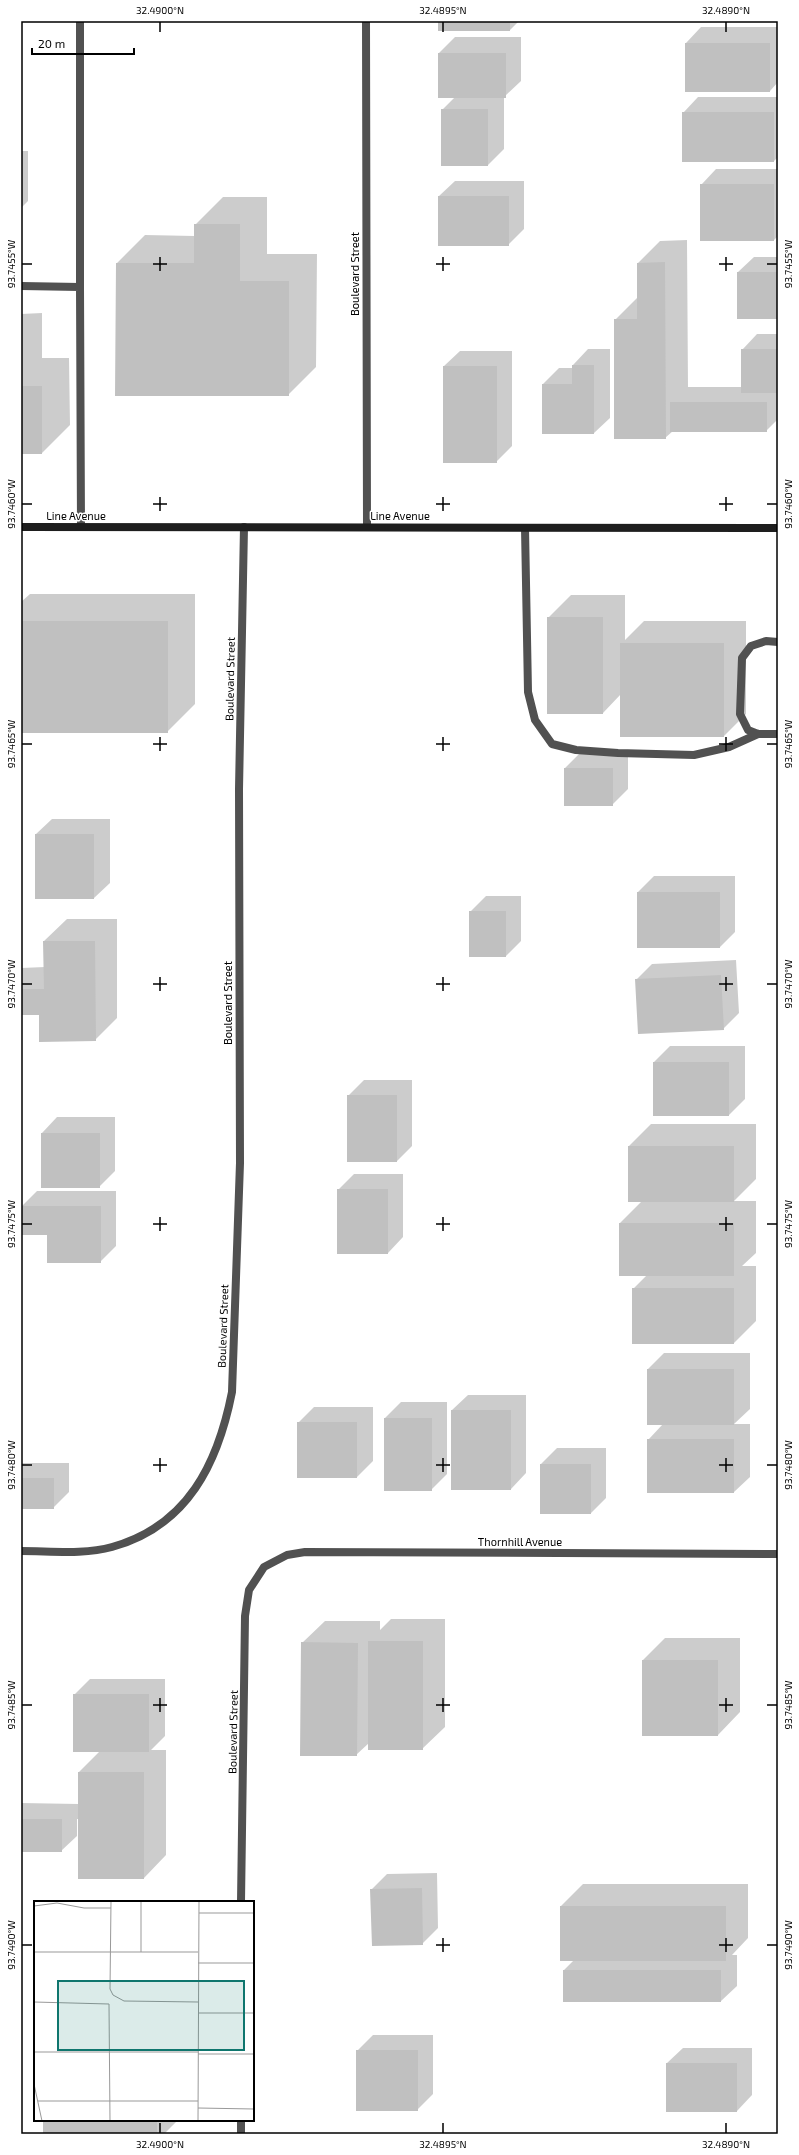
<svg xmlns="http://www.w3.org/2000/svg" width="799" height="2155" viewBox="0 0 799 2155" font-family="'Exo 2',sans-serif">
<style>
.shadow{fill:#0003}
.building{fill:#c0c0c0}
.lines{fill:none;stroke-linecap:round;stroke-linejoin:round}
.service{stroke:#515151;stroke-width:8}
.minor{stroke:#515151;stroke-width:8}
.secondary{stroke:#1e1e1e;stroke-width:8}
.ticks{fill:none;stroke:#000;stroke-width:1.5}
.labels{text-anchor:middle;stroke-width:3;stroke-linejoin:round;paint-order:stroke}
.street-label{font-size:11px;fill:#000;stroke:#fff}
.inset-road{fill:none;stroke:#999;stroke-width:1}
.view{fill:#0f766e;fill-opacity:0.15;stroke:#0f766e;stroke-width:2}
.inset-edge{fill:none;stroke:#000;stroke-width:2}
.neatline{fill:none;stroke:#000;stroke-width:1.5}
.ticks-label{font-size:10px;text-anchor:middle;fill:#000}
</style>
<rect width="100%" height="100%" fill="#fff"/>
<!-- shadow -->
<path class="shadow" d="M439 21H519L510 30Z
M701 27H778V82L770 91 686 43Z
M455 37H521V81L504 97V149L488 165 442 110 455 97 439 53Z
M698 97H778V157L774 161 683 113Z
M21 151H28V201L21 208Z
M716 169H778V236L774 240 701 185Z
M455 181H524V229L508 245 439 196Z
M223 197H267V254H317L316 367 288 395 117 263 145 235 195 236V225Z
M687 240 688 387H742V350L757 334H778V419L766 431H673L665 438 615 320 638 297V263L660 241Z
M754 257H778V318L738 272Z
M42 313V358H69L70 425 42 453H21V314Z
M588 349H610V418L594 433 543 384 559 368H573V365Z
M460 351H512V446L496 462 444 366Z
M30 594H195V704L167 732H21V602Z
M571 595H625V640L644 621H746V714L724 736 621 694 603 713H548V618Z
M580 753H628V789L612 805 565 768Z
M52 819H110V883L94 898H36V834Z
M654 876H735V932L720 947H638V892Z
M486 896H521V941L506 956 470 912Z
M67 919H117V1018L95 1040 40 1014H21V968L45 967 44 941Z
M736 960 739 1013 723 1029 636 980 652 964Z
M670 1046H745V1099L729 1115 654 1062Z
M364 1080H412V1146L397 1161 348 1096Z
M57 1117H115V1171L99 1187 42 1133Z
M651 1124H756V1179L734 1201H756V1253L742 1266H756V1321L734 1343 633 1289 647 1275 620 1223 642 1201 629 1146Z
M354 1174H403V1237L388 1253 338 1190Z
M37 1191H116V1246L100 1262 48 1234 21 1207Z
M664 1353H750V1409L734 1424H750V1477L734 1492 648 1440 663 1424H648V1369Z
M468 1395H526V1473L511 1489 452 1410Z
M401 1402H447V1474L431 1490 385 1418Z
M314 1407H373V1461L357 1477H298V1423Z
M557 1448H606V1498L591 1513 541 1464Z
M21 1463H69V1492L53 1508H21Z
M391 1619H445V1727L422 1749 369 1743 356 1755 302 1643 325 1621H380V1630Z
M665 1638H740V1712L718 1735 643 1660Z
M90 1679H165V1736L151 1750H166V1855L144 1878 79 1819H77V1836L61 1851H21V1803L79 1804V1772L100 1751 74 1695Z
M437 1873 438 1928 422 1944 372 1889 387 1874Z
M583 1884H748V1938L732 1955H737V1986L721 2001 564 1970 574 1960 561 1906Z
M373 2035H433V2094L417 2110 357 2051Z
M683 2048H752V2095L737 2111 667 2063Z
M44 2120H178L164 2134H44Z"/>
<!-- building -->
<path class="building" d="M438 21H510V31H438Z
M685 43H770V92H685Z
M438 53H506V98H438Z
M441 109H488V166H441Z
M682 112H774V162H682Z
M700 184H774V241H700Z
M438 196H509V246H438Z
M194 224H240V281H289V396H115L116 263H194Z
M665 262 666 439H614V319H637V263Z
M737 272H778V319H737Z
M741 349H778V393H741Z
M572 365H594V434H542V384H572Z
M443 366H497V463H443Z
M21 386H42V454H21Z
M670 402H767V432H670Z
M547 617H603V714H547Z
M21 621H168V733H21Z
M620 643H724V737H620Z
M564 768H613V806H564Z
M35 834H94V899H35Z
M637 892H720V948H637Z
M469 911H506V957H469Z
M43 941H95L96 1041 39 1042V1015H21V989H44Z
M721 975 724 1030 638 1034 635 979Z
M653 1062H729V1116H653Z
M347 1095H397V1162H347Z
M41 1133H100V1188H41Z
M628 1146H734V1202H628Z
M337 1189H388V1254H337Z
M21 1206H101V1263H47V1235H21Z
M619 1223H734V1276H619Z
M632 1288H734V1344H632Z
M647 1369H734V1425H647Z
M451 1410H511V1490H451Z
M384 1418H432V1491H384Z
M297 1422H357V1478H297Z
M647 1439H734V1493H647Z
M540 1464H591V1514H540Z
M21 1478H54V1509H21Z
M368 1641H423V1750H368Z
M301 1642 358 1643 357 1756H300Z
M642 1660H718V1736H642Z
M73 1694H149V1752H73Z
M78 1772H144V1879H78Z
M21 1819H62V1852H21Z
M422 1888 423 1945 372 1946 370 1889Z
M560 1906H726V1961H560Z
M563 1970H721V2002H563Z
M356 2050H418V2111H356Z
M666 2063H737V2112H666Z
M43 2120H157V2134H43Z"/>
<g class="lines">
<!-- service -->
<path class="service" d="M21 286 80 287 81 527
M80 287V21
M525 528 528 692 535 720 552 744 576 750 618 753 694 755 729 747 758 734
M778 642 766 641 751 646 742 658 740 714 748 730 758 734H778"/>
<!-- minor -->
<path class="minor" d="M366 21 367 527
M21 1551C51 1551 84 1555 112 1547 188 1526 218 1463 232 1392L240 1163 239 789 244 527
M241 1902 245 1616 249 1590 264 1567 287 1555 305 1552 778 1554
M241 2120V2134"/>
<!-- secondary -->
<path class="secondary" d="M21 527 778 528"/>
</g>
<!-- ticks -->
<path class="ticks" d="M160 22V32M443 22V32M726 22V32M160 257V271M443 257V271M726 257V271M22 264H32M153 264H167M436 264H450M719 264H733M767 264H777M160 497V511M443 497V511M726 497V511M22 504H32M153 504H167M436 504H450M719 504H733M767 504H777M160 737V751M443 737V751M726 737V751M22 744H32M153 744H167M436 744H450M719 744H733M767 744H777M160 977V991M443 977V991M726 977V991M22 984H32M153 984H167M436 984H450M719 984H733M767 984H777M160 1217V1231M443 1217V1231M726 1217V1231M22 1224H32M153 1224H167M436 1224H450M719 1224H733M767 1224H777M160 1458V1472M443 1458V1472M726 1458V1472M22 1465H32M153 1465H167M436 1465H450M719 1465H733M767 1465H777M160 1698V1712M443 1698V1712M726 1698V1712M22 1705H32M153 1705H167M436 1705H450M719 1705H733M767 1705H777M443 1938V1952M726 1938V1952M22 1945H32M436 1945H450M719 1945H733M767 1945H777M160 2123V2133M443 2123V2133M726 2123V2133"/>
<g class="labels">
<!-- street labels -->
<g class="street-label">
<text transform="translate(355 274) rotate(-90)" y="4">Boulevard Street</text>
<text x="76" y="520">Line Avenue</text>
<text x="400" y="520">Line Avenue</text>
<text transform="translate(230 679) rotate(-89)" y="4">Boulevard Street</text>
<text transform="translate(228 1003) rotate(-90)" y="4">Boulevard Street</text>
<text transform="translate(223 1326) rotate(-88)" y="4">Boulevard Street</text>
<text x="520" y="1546">Thornhill Avenue</text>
<text transform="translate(233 1732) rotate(-89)" y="4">Boulevard Street</text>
</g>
</g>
<!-- overview -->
<g transform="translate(34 1901)">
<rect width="220" height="220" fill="#fff"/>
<path class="inset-road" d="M77 0 76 88 79 94 90 100 164 101M107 0V51M0 5 23 2 50 7H77M165 12H220M0 51H164M164 62H220M0 101 75 103 76 220M164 112H220M0 151H164M164 153H220M0 183 8 220M4 200H164M164 207 220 208M164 220 165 0"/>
<path class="view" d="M24 80H210V149H24Z"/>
<rect width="220" height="220" class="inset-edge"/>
</g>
<!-- border -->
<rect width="799" height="2155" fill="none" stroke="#ffffff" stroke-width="44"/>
<!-- scale -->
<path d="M32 48v6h102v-6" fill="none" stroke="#000000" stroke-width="2"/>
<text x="38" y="48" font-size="12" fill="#000000" stroke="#ffffff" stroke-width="3" paint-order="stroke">20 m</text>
<rect x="22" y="22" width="755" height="2111" class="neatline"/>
<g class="ticks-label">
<text x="160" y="14">32.4900°N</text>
<text x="443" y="14">32.4895°N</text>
<text x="726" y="14">32.4890°N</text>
<text transform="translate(788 264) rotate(-90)" y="4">93.7455°W</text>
<text transform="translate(11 264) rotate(-90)" y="4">93.7455°W</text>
<text transform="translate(788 504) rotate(-90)" y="4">93.7460°W</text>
<text transform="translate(11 504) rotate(-90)" y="4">93.7460°W</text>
<text transform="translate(788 744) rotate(-90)" y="4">93.7465°W</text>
<text transform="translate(11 744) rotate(-90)" y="4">93.7465°W</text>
<text transform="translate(788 984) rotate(-90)" y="4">93.7470°W</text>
<text transform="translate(11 984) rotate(-90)" y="4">93.7470°W</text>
<text transform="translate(11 1224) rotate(-90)" y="4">93.7475°W</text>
<text transform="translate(788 1224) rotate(-90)" y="4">93.7475°W</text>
<text transform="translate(11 1465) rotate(-90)" y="4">93.7480°W</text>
<text transform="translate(788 1465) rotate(-90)" y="4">93.7480°W</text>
<text transform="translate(11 1705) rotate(-90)" y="4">93.7485°W</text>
<text transform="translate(788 1705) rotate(-90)" y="4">93.7485°W</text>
<text transform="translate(11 1945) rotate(-90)" y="4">93.7490°W</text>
<text transform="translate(788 1945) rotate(-90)" y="4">93.7490°W</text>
<text x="160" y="2148">32.4900°N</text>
<text x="443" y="2148">32.4895°N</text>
<text x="726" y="2148">32.4890°N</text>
</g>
</svg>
